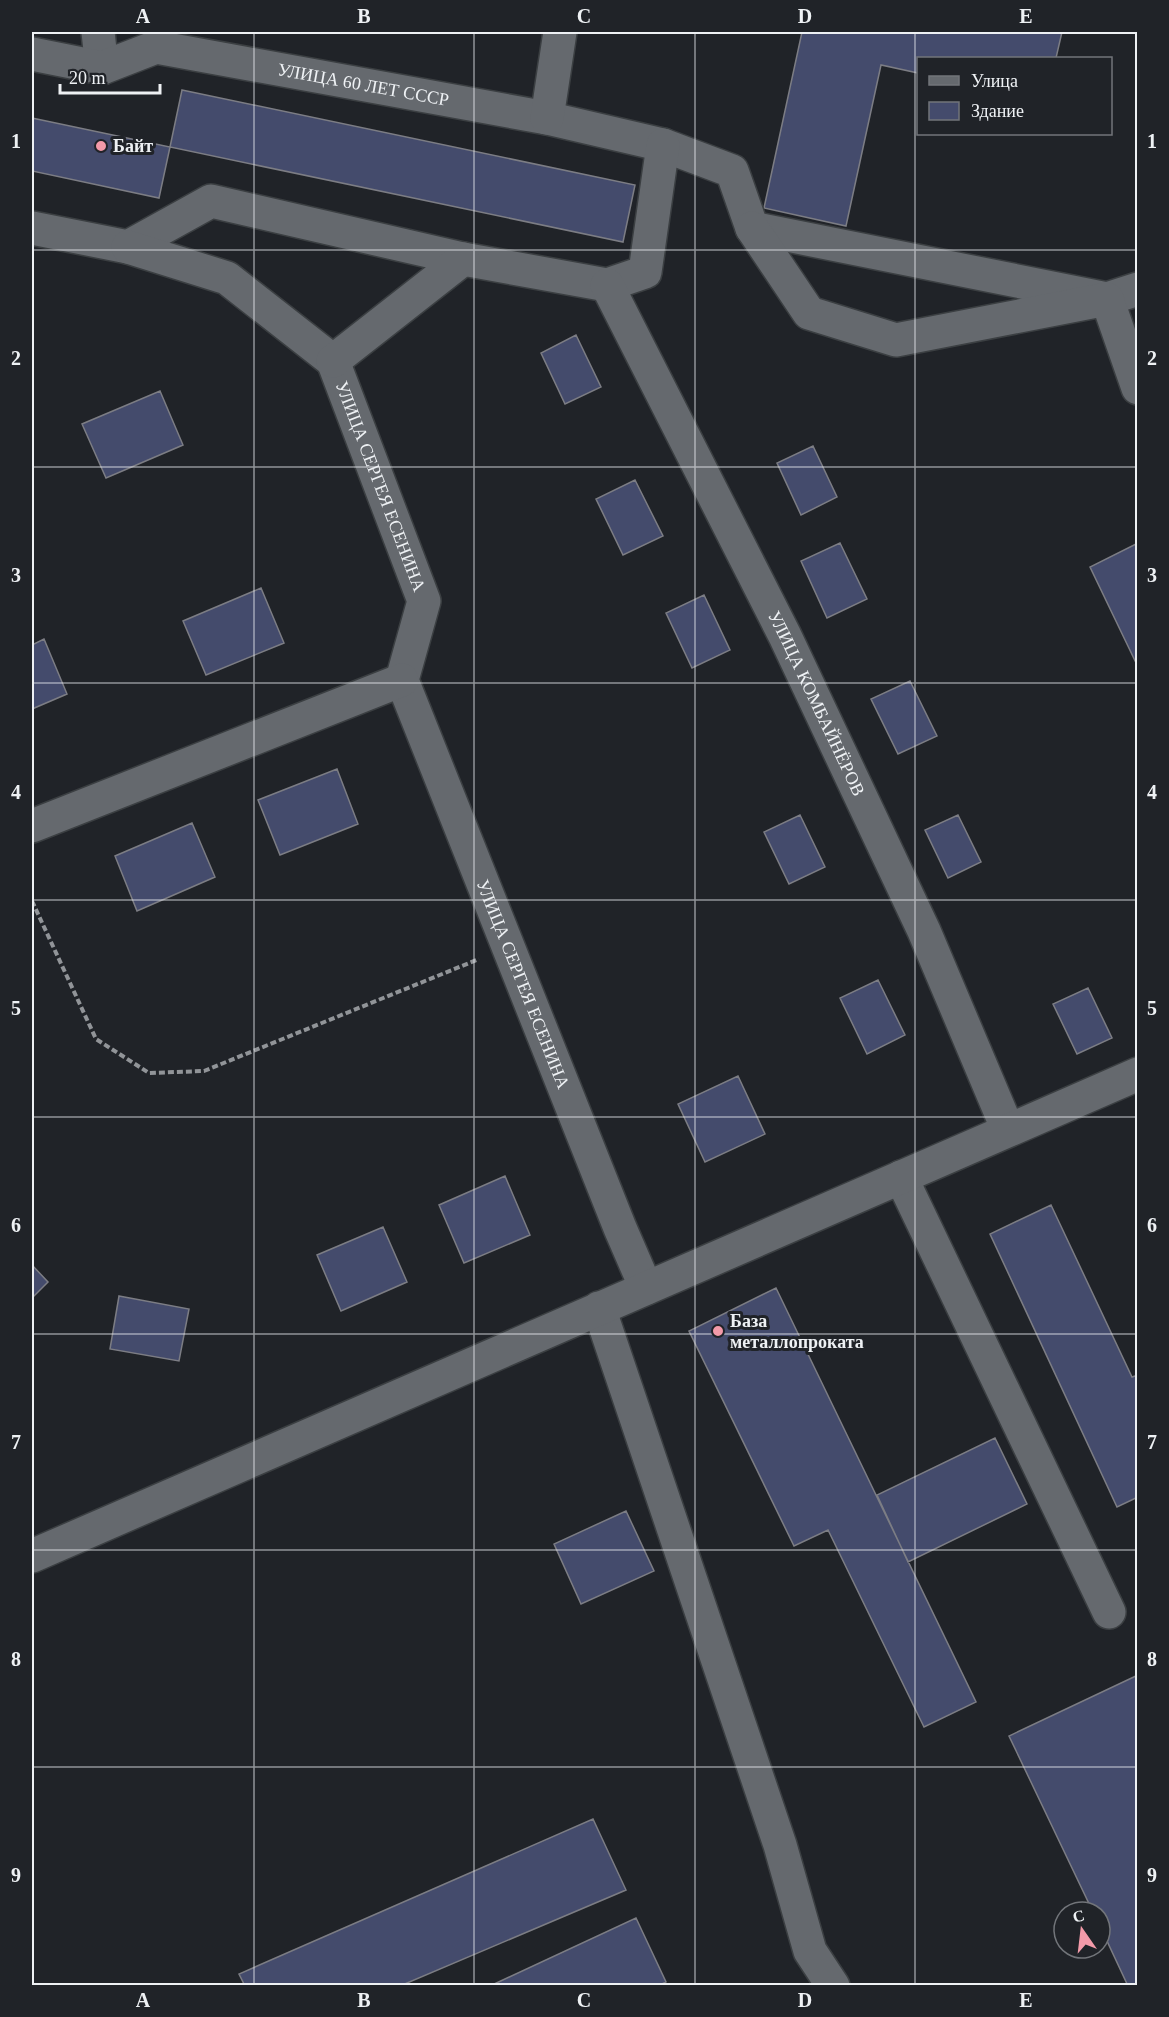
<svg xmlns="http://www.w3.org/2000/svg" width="1169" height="2017" viewBox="0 0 1169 2017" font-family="Georgia,serif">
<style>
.building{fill:#444b6c;stroke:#7c7d84;stroke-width:1.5}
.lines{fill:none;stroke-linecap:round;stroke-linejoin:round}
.minor-casing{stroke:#3b3f42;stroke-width:36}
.path{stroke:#919498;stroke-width:4;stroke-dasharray:6 3;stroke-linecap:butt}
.minor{stroke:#65696e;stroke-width:33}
.grid{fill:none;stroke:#eef1f4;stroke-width:1.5;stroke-opacity:0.55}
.poi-dot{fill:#f39aa9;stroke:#202328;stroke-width:2}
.labels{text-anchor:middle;stroke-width:6;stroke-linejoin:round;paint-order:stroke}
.street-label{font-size:18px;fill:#eef1f4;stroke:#202328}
.poi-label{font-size:18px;font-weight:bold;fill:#eef1f4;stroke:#202328;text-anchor:start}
.neatline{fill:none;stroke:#eef1f4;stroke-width:2}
.grid-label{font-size:20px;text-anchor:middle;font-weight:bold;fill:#eef1f4}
</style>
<rect width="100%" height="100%" fill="#202328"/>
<!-- building -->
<path class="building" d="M802 32H1062L1056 58H918V73L881 65 846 226 764 208Z
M182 90 635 185 623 242 170 147Z
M32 118 170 147 159 198 32 171Z
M576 335 601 387 565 404 541 353Z
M160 391 183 445 106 478 82 424Z
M813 446 837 497 801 515 777 463Z
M635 480 663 536 623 555 596 499Z
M840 543 867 599 827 618 801 561Z
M1138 543V667L1090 567Z
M261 588 284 643 206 675 183 621Z
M704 595 730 650 692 668 666 613Z
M44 639 67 694 32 709V645Z
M910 681 937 736 898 754 871 699Z
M337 769 358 824 280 855 258 800Z
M800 815 825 867 789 884 764 832Z
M958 815 981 862 948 878 925 830Z
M192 823 215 877 137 911 115 856Z
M878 980 905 1035 867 1054 840 998Z
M1088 988 1112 1038 1077 1054 1053 1004Z
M738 1076 765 1134 705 1162 678 1104Z
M505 1176 530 1235 464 1263 439 1205Z
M1051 1205 1132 1377 1138 1375V1497L1117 1507 990 1234Z
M383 1227 407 1282 341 1311 317 1255Z
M32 1265 48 1282 32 1298Z
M776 1288 976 1702 924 1727 828 1530 794 1546 689 1331Z
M119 1296 189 1309 179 1361 110 1349Z
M995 1438 1027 1504 908 1562 877 1495Z
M626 1511 654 1571 581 1604 554 1544Z
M1138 1675V1986H1128L1100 1926V1912H1093L1009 1736Z
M593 1819 626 1890 400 1986H245L239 1974Z
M636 1918 666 1982 658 1986H490Z"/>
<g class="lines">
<!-- minor casing -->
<g class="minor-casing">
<g id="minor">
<path d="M98 32 102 68"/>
<path id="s1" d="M32 54 102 68 156 47 547 118 663 145 732 171 752 228 1107 299 1138 289"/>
<path d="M547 118 560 32"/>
<path d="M32 228 128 247 211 201 463 259 607 285 645 272 663 145"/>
<path d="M752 228 809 313 896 340 1107 299 1138 388"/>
<path d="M128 247 227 278 333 361"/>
<path id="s2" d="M607 285 785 636 924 931 1008 1130"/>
<path id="s3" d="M333 361 424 601 402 680 620 1228 646 1288"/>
<path d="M333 361 463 259"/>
<path d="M32 826 402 680"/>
<path d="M901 1177 1109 1612"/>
<path d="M599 1308 780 1845 810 1951 833 1986"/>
<path d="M32 1556 1138 1074"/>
</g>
</g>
<!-- path -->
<path class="path" d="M32 901 96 1039 149 1073 204 1071 479 959"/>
<!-- minor -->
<use href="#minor" class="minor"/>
</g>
<!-- grid -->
<path class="grid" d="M254 32V1986M474 32V1986M695 32V1986M915 32V1986M32 250H1138M32 467H1138M32 683H1138M32 900H1138M32 1117H1138M32 1334H1138M32 1550H1138M32 1767H1138"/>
<!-- markers -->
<g class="poi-dot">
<circle cx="101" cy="146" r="6"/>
<circle cx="718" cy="1331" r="6"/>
</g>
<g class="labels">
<!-- street labels -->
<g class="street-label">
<text dy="6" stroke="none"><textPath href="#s1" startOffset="340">УЛИЦА 60 ЛЕТ СССР</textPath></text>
<text dy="6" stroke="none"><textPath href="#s3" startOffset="134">УЛИЦА СЕРГЕЯ ЕСЕНИНА</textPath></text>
<text dy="6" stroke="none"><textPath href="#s2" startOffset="468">УЛИЦА КОМБАЙНЁРОВ</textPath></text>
<text dy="6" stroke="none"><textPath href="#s3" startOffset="666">УЛИЦА СЕРГЕЯ ЕСЕНИНА</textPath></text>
</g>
<!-- poi labels -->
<g class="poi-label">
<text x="113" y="152">Байт</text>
<text x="730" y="1327">База<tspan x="730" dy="21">металлопроката</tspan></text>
</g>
</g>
<!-- border -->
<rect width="1169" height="2017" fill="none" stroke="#202328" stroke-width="66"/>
<!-- legend -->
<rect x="917" y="57" width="195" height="78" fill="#202328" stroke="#72757a" stroke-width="1.5"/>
<rect x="929" y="76" width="30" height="9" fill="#65696e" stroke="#72757a" stroke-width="1.5"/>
<text x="971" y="87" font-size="18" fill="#eef1f4">Улица</text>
<rect x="929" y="102" width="30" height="18" fill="#444b6c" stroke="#72757a" stroke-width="1.5"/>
<text x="971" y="117" font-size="18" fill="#eef1f4">Здание</text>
<!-- north arrow -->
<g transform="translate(1082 1930) rotate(346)"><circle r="28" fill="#202328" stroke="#72757a" stroke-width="1.5"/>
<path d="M0-4.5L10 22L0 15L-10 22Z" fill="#f39aa9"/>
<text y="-9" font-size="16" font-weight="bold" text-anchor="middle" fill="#eef1f4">С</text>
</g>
<!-- scale -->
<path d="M60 84v9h100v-9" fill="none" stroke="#eef1f4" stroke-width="3"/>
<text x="69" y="84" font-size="18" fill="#eef1f4" stroke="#202328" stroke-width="4.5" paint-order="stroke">20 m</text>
<rect x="33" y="33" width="1103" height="1951" class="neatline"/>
<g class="grid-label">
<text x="143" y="23">A</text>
<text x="364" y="23">B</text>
<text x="584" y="23">C</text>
<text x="805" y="23">D</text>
<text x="1026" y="23">E</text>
<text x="16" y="148">1</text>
<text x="1152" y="148">1</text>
<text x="16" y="365">2</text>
<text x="1152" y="365">2</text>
<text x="16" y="582">3</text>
<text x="1152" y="582">3</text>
<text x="16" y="799">4</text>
<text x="1152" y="799">4</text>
<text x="16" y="1015">5</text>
<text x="1152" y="1015">5</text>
<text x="16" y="1232">6</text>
<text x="1152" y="1232">6</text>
<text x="16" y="1449">7</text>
<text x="1152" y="1449">7</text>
<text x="16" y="1666">8</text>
<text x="1152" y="1666">8</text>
<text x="16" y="1882">9</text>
<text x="1152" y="1882">9</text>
<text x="143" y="2007">A</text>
<text x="364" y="2007">B</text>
<text x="584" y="2007">C</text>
<text x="805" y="2007">D</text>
<text x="1026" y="2007">E</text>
</g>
</svg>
